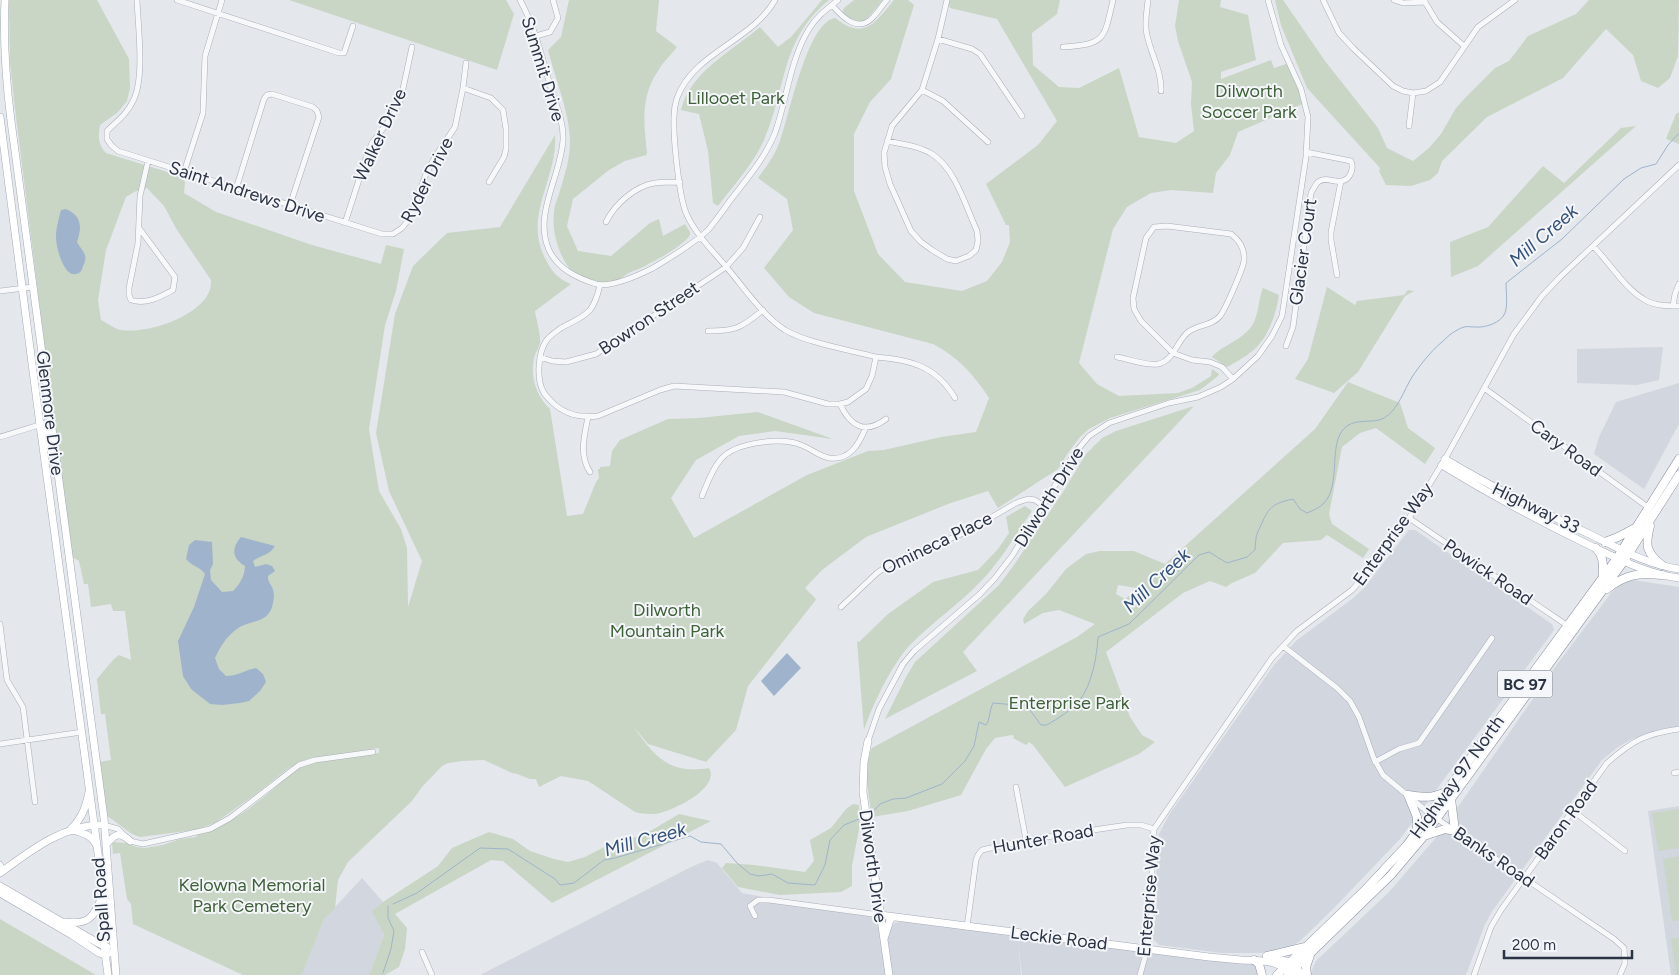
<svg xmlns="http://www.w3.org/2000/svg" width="1679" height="975" viewBox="0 0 1679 975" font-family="Figtree,sans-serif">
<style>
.built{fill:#d2d6de}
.green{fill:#c9d6c5;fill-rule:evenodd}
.water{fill:#9fb4cc}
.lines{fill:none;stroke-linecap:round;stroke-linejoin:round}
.stream{stroke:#9fb4cc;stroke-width:1}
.minor-casing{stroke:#a9aeb7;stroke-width:6}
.major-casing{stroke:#a3abb8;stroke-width:8}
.highway-casing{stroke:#8b94a3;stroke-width:9}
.minor{stroke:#f7f8fa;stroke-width:5}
.major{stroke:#fff;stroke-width:7}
.highway{stroke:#fff;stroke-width:8}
.labels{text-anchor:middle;stroke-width:4;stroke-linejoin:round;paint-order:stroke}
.shield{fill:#f4f6f9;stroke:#676e7b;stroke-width:1}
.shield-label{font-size:16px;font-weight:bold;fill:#2b3445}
.street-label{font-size:18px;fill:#2b3445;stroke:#f4f6f9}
.park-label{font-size:18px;fill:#3f6138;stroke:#f4f6f9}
.water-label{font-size:19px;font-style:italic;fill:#34527a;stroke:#f4f6f9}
</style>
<rect width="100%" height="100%" fill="#e4e7ec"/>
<!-- built -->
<path class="built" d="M1663 347 1659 380 1637 385 1577 383V349Z
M1679 383V424L1644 489 1594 454 1599 437 1616 402Z
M1409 530H1415L1552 624 1554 630 1400 839 1333 909 1300 941 1289 948 1269 953H1222L1159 945 1153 939 1157 905 1156 850 1159 834 1169 815 1274 665 1296 641 1352 599 1365 587Z
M1633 580 1679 587V727L1658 730 1632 739 1618 747 1602 760 1493 910 1485 924 1466 975H1311V972L1316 961 1389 892 1440 833 1555 667 1612 592 1623 583Z
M1679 806V975H1671L1648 811Z
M708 860 717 863 742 893 878 918 886 975H480L693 866Z
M362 878 383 902 373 911 384 935 369 975H300L302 973 324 919Z
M905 921 1143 950 1138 975H1022L1018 944 1021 975H891L886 938 888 930 895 923Z
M1149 951 1253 963 1258 967 1259 975H1142Z"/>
<!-- green -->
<path class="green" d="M9 0H97L129 59 130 88 127 101 117 113 100 125C98 136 98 145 106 153L180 176 185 182 184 193 216 212 312 245 381 264 386 245 404 249 396 291 385 325 369 429 379 491 401 529 407 548 408 607 422 561 389 491 376 433 395 314 413 266 447 233 500 227 555 135C558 179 522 216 546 260 551 271 559 280 571 284L535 311C536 319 541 335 540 343 539 348 535 353 534 358 530 376 536 396 550 409L567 516 583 514 596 482 599 478 598 469H600V467L610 466 612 451 620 440 668 419 698 418 758 412 833 439 775 431 739 436 696 460 671 498 694 538 807 475 868 451 884 450 941 437 976 432 989 398C974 375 958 357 933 344L814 313 789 297 764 268 793 230 787 199 758 178C767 166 775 155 780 141 789 117 807 22 835 18 864 41 875 23 894 0H908L914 5 891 79 870 102 854 134V191L878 254 905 282 962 291 987 281 1002 262 1010 242 1009 225H1006L986 184 1038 145 1057 121 997 19 950 8 948 0H1060L1057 14 1032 33 1033 65 1059 87 1079 88 1119 68 1139 137 1176 143 1194 131 1191 104 1192 82 1178 41 1175 26 1179 0H1221L1220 7 1248 15 1256 60 1221 72V79L1271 60 1274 68 1289 63 1305 103 1238 132 1230 155 1216 173 1213 193 1171 190 1151 193 1127 207 1113 229 1079 363 1097 384 1119 396 1178 393 1192 388 1211 376 1212 369 1219 374 1218 376 1200 390 1110 418 1089 429 1080 437 1068 453 1058 469 998 508 988 491 948 504 866 537 822 570 805 588 816 599 815 601 748 686 736 730 706 762 648 744 633 726C654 756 669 775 709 768 721 788 671 812 655 814 649 814 642 814 635 812L588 781 561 776 539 787 536 779H530L517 774 512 773 484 760 462 761 448 763 442 766 422 787 412 801 348 862 338 880 335 908 324 919 302 974 300 975H243L133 924 131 904 127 899 120 853 113 854 112 844 114 842 126 843 136 847 145 848 163 845 180 839 196 837 197 835C228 827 253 806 278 785 289 775 298 767 313 762L379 753V748L308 759 289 768 253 796 215 823 195 830 140 837 132 834 106 815 100 762 111 760 105 714H101L97 679 113 660 119 655 131 660 125 611H113L111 604 91 607 88 584H84L79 561 71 556 15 109 10 62ZM147 188 164 206 177 230 211 280C211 284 211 288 209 292 198 317 148 334 121 330 115 329 107 323 101 320L98 300 106 250 126 197 134 192Z
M289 0H506L514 14 497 70Z
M569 0H659L656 31 677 47C671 55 663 62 658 71 640 97 644 124 647 153L646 155 625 161 609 170 573 199 567 226 578 251 611 256 650 223 659 219 663 236 685 224 690 232V235C682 247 656 260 643 267 637 270 628 272 623 277 610 287 596 291 581 280 562 266 551 236 554 212 554 206 557 200 559 194 564 177 570 160 570 142 570 114 555 78 548 50L561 37Z
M822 0H829C780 40 787 87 764 140 754 163 733 186 718 206L713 203 708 151 699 114 681 110C690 72 732 51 760 27L778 47 791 37Z
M854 0H882C876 8 865 26 853 21 849 20 845 16 842 13L844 8Z
M1275 0H1283L1325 61 1378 128 1387 148 1413 161 1429 148 1441 134 1456 108 1465 98 1495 68 1509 61 1528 36 1576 14 1589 0H1679L1678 56 1670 78 1658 88 1641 81 1633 55 1606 29 1563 78 1487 117 1442 161 1438 173 1430 180 1411 186 1386 185 1379 171 1380 168 1307 88 1281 25Z
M1679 112V144L1666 139 1676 114Z
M1636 126 1478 266 1451 277 1450 242 1488 227 1543 166 1564 183 1621 128Z
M1327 287 1355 305 1357 301 1404 295 1408 290 1414 291 1405 296 1358 372 1334 393 1295 379 1308 359Z
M1263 288 1279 295C1276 315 1268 339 1251 352 1244 358 1235 362 1227 367L1212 357C1222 345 1246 339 1254 322 1259 311 1259 297 1263 288Z
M1348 382 1400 403 1408 428 1435 448 1425 464 1376 428 1360 433 1342 447 1329 514 1332 524 1369 549 1363 558 1327 535 1321 540 1283 543 1255 573 1232 583 1226 587 1210 581 1183 593 1106 652 1130 717 1142 735 1155 742 1139 754 1065 787 1033 745 1029 742 1026 745 1013 738 1014 736 1012 735 995 738 986 749 961 795 908 811 872 817C869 795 862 768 872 748L1077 637 1095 624 1059 610 1043 613 1024 624 1023 619 1028 611 1046 594 1066 569 1086 554 1100 551H1134L1165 564 1315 429ZM1118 585 1137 588H1138L1125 599 1116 594Z
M1194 406 963 652 977 671 885 719 906 677 915 662 999 585 1014 565 1063 492 1086 454 1102 438 1116 431Z
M1025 506 1032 511C1016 534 1002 559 983 579 960 604 932 622 909 646 891 666 873 704 864 730L857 641 859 642 888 614 933 582 978 570 998 549 1009 533 1006 517Z
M853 804 859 805 860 824 852 866V886L841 892 780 895 738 887 722 868 726 863 754 865 805 872 814 861 810 840 831 828 846 809Z
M1679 809V848L1658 851 1652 813Z
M679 814 711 821 552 903 503 861 491 860 395 914 407 928 405 949 399 967 385 975H369L384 935 372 911 383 902 438 866 452 848 489 832 513 839 530 851 554 859 568 862 585 857 616 841 642 836Z
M1679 856V920L1672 921 1663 859Z
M0 919 96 975H0Z
M1679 938V975H1676L1671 939Z"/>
<!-- water -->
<path class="water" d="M66 209C82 216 82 227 77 242 79 246 83 250 85 255 86 258 85 263 83 266 82 270 81 273 76 274 63 277 56 246 56 237 56 228 59 218 61 210Z
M241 537 275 546C270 555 261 555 253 561L255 567 266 564 272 566 275 571 268 576C268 582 270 583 272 587 275 593 274 600 272 607 267 624 248 620 237 629 227 636 220 647 215 658L219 669 226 676C238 676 245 670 256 668L263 674 266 682 260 691 249 701 240 703 222 705 210 704 191 689 183 676 178 641 194 607 205 574C201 567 191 566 186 559L189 545 195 540 212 542 213 564 210 570 211 580 222 592 233 591C240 584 245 575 245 566 232 559 231 548 241 537Z
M787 653 801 668 774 696 761 681Z"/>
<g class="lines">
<!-- stream -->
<path class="stream" d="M870 815 880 804 893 799 906 798 942 784 965 761 974 746 979 722 986 725C990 720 989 711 993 703L1027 706 1041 725H1047C1058 718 1071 711 1079 701 1092 685 1097 656 1098 637L1129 624 1199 555 1209 552 1227 563 1247 557 1255 550C1256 535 1256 535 1262 523 1269 506 1275 503 1293 499L1300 509 1307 513C1312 511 1319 508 1323 504 1343 485 1326 441 1347 426 1358 418 1374 424 1384 418 1398 410 1404 390 1412 377 1420 365 1431 351 1442 342 1448 336 1455 330 1464 327 1468 326 1471 327 1475 327 1485 328 1501 323 1505 313 1508 305 1506 292 1506 283L1562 239 1624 179 1641 168 1656 164 1668 145 1679 133
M393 904 417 893 480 848 508 849 555 879 560 885 574 883 604 860 615 858 690 836 701 842 721 844 737 863 750 874 759 876 772 874 788 883 815 885 825 865 830 840 844 825 864 817
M383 973 391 949 394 931 388 918V906"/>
<!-- minor casing -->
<g class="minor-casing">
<path id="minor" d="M137 0C138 26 145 79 133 101 127 114 117 121 107 131V139L111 145 118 151 382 234H393L402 228 410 218 426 174 435 157 455 127 463 88 466 63
M177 0 339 53H344L353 26
M520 0C536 29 543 61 552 92 557 107 564 124 563 140 561 176 533 214 549 250 558 269 577 278 596 284 612 288 639 275 653 268 671 257 694 244 709 229 716 220 723 211 729 202 746 180 765 158 775 133 787 99 790 60 809 29 816 17 827 9 838 0
M1148 0C1147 11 1144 24 1147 35 1151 54 1162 72 1161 91
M1323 0 1339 33 1354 49 1393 86 1403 91 1413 93 1426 91 1440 82 1478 27 1515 0
M1394 0 1403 3 1425 2
M1425 0V2L1437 22 1464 46
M832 5C843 18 859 34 874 16 879 11 882 5 887 0
M536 36 550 32 558 18 553 0
M938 39 972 49 980 54 1022 116
M1063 47C1105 44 1104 40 1113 0
M463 88 491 98 503 110 506 129V149L504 157 489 182
M922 90 943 101 988 142
M1409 126 1413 93
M887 141C902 144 919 146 932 154 955 168 966 207 977 231L978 241 976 250 969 256 956 261 947 259 932 250 921 242 911 231 890 184 885 167 884 153 892 126 922 90 938 39 947 0
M184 172 203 113 205 56 222 0
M236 189 264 99 267 95 272 94 313 107 317 111 319 117 290 205
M606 222C615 204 635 186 655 183 663 182 672 182 680 182
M345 223 366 158 372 143 394 114 401 98 412 47
M139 228 175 277 173 290C160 297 146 305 131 300L129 295V288L138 243 140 196 148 161
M1593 246C1610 263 1624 288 1645 300 1655 306 1668 306 1679 306
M1337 275 1331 240V232L1341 181
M600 285C598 294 596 302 590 310 582 319 571 322 561 328 557 331 549 336 546 341 538 353 536 380 544 393 546 396 549 399 552 402 564 414 581 418 598 416L660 390 674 386 784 392 828 404H840L848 402 866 389 872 376 876 357C850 350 807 343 785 330 762 315 745 289 728 269 714 252 696 235 687 215 679 199 673 136 674 117 674 111 675 104 677 98 694 52 752 41 775 0
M0 291 33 287
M1673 306 1675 294 1679 284
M708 331C736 331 741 328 763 310
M1286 346 1293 327 1311 193C1313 190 1315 185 1318 182 1326 176 1334 183 1342 181 1351 179 1354 168 1351 161L1306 152
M540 357 552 361 566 362 596 354 726 267 743 248 760 217
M876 357C911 360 936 366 955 398
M1117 357C1129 359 1146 366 1158 364 1173 361 1177 342 1187 333 1197 324 1211 327 1220 316 1225 310 1244 267 1244 260 1245 248 1239 240 1231 234L1167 226 1154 227 1146 238 1133 298 1134 309 1141 321 1173 353 1192 360 1210 362 1222 367 1233 379
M1484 388 1649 508
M840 404C850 426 865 435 886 419
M588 417C584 437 579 455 590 472
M0 437 52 421
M702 496C707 484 712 469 721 459 736 442 781 437 801 445 810 448 819 456 829 458 850 461 859 444 866 427
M1409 518 1568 626
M841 607 877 573 890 564 966 532 1016 503 1028 499 1035 500 1042 505
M0 624 7 680 23 707 35 802
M1283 646 1337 688 1350 701 1359 717 1374 759 1383 775 1430 814 1614 939 1624 948 1625 963 1620 975
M868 741 879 709 903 664 914 651 980 594 995 578 1012 556 1074 454 1089 436 1109 423 1169 403 1198 397 1221 387 1233 379 1258 356 1272 336 1282 316 1306 157 1308 117 1301 89 1281 45 1268 0
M0 744 82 732
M1375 762 1399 749 1419 743 1492 638
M1674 773 1679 772
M1016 787 1026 840
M1572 810 1625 851
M104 825 118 829 130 841 143 844 210 829 230 818 299 765 315 760 373 752
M0 864 4 871
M755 916 750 906 758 900H769L880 915
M967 927 976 860 978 855 982 850 1026 840 1127 825H1141L1154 829
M422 952 432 975
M1140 975C1147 953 1151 930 1152 906 1153 880 1150 855 1154 829L1272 658 1297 631 1352 590 1368 572 1385 547 1409 518 1445 459 1514 334 1542 296 1561 276 1679 165
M1474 975 1491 927 1501 910 1607 763C1633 740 1645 734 1679 729"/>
</g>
<!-- major casing -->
<g class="major-casing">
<path id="major" d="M5 0C3 41 6 81 11 121L104 818 116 975
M0 117 40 425 103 890 104 945 108 975
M40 425 46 431 51 451
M1445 459C1491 487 1539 510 1587 533 1616 547 1647 565 1679 569
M1442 465C1491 495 1541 522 1593 547 1621 560 1648 574 1679 578
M868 741 864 762 863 792 889 975
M71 829C82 818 86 807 89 792
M71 830C83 833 91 834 97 846
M106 845C115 833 120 832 130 841
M0 873C29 852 61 826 99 825
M0 886 98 943 107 947
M0 893 72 935 99 953 105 955 109 953
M880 915 1209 957C1220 958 1231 959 1241 960 1263 961 1276 959 1294 975
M65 922C87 925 94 918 101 899
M884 939 890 920 893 917
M1268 957 1290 962 1303 975"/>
</g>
<!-- highway casing -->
<g class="highway-casing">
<path id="highway" d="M1650 526C1645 545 1646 553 1662 565
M1605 542 1618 537 1635 528
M1596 548C1604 557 1603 564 1603 576
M1607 589C1626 574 1638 573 1662 575
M1408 795C1424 797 1430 799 1445 792
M1408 795 1417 817V831
M1424 836 1445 829 1455 831 1451 799
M1267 956 1305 947
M1254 960 1259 964 1262 975
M1277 975 1364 891 1407 845 1617 558 1679 459
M1288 975 1391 875 1424 836 1624 561 1679 475
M1307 975 1306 967 1310 955"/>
</g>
<!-- minor -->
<use href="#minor" class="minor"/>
<!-- major -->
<use href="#major" class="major"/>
<!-- highway -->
<use href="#highway" class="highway"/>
</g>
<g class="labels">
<!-- shield labels -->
<rect class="shield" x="1497.5" y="670.5" width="55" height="27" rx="4"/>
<g class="shield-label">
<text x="1525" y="690">BC 97</text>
</g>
<!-- street labels -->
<g class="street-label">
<text transform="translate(543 69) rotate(73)" y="6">Summit Drive</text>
<text transform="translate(380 135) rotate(-65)" y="6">Walker Drive</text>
<text transform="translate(427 180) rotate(-63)" y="6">Ryder Drive</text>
<text transform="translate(247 192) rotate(18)" y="6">Saint Andrews Drive</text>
<text transform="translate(1303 252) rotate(-82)" y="6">Glacier Court</text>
<text transform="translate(649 318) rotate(-34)" y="6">Bowron Street</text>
<text transform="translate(50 413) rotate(83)" y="6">Glenmore Drive</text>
<text transform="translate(1566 448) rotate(36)" y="6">Cary Road</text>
<text transform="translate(1049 497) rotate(-58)" y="6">Dilworth Drive</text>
<text transform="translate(1536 508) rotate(26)" y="6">Highway 33</text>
<text transform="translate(1393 534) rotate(-54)" y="6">Enterprise Way</text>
<text transform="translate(937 543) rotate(-26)" y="6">Omineca Place</text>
<text transform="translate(1488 572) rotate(34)" y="6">Powick Road</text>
<text transform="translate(1457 777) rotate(-54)" y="6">Highway 97 North</text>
<text transform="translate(1566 820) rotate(-54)" y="6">Baron Road</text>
<text transform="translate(1043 839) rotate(-10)" y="6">Hunter Road</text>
<text transform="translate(1494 857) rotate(34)" y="6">Banks Road</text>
<text transform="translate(873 866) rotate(82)" y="6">Dilworth Drive</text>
<text transform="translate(1149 896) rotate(-85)" y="6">Enterprise Way</text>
<text transform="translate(101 900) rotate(-94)" y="6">Spall Road</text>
<text transform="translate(1059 938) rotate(7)" y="6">Leckie Road</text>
</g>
<!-- park labels -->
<g class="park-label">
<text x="1249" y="97">Dilworth<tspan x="1249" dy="21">Soccer Park</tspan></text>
<text x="736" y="104">Lillooet Park</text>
<text x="667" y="616">Dilworth<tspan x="667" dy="21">Mountain Park</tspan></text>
<text x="1069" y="709">Enterprise Park</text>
<text x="252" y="891">Kelowna Memorial<tspan x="252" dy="21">Park Cemetery</tspan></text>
</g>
<!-- water labels -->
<g class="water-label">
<text transform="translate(1543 235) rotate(-41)" y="7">Mill Creek</text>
<text transform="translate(1156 580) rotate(-43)" y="7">Mill Creek</text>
<text transform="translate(645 839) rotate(-15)" y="7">Mill Creek</text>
</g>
</g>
<!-- scale -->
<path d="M1504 950v8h128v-8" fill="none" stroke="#2b3445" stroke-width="2.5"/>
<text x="1512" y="950" font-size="15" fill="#2b3445" stroke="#f4f6f9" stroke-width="4" paint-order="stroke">200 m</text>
</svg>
